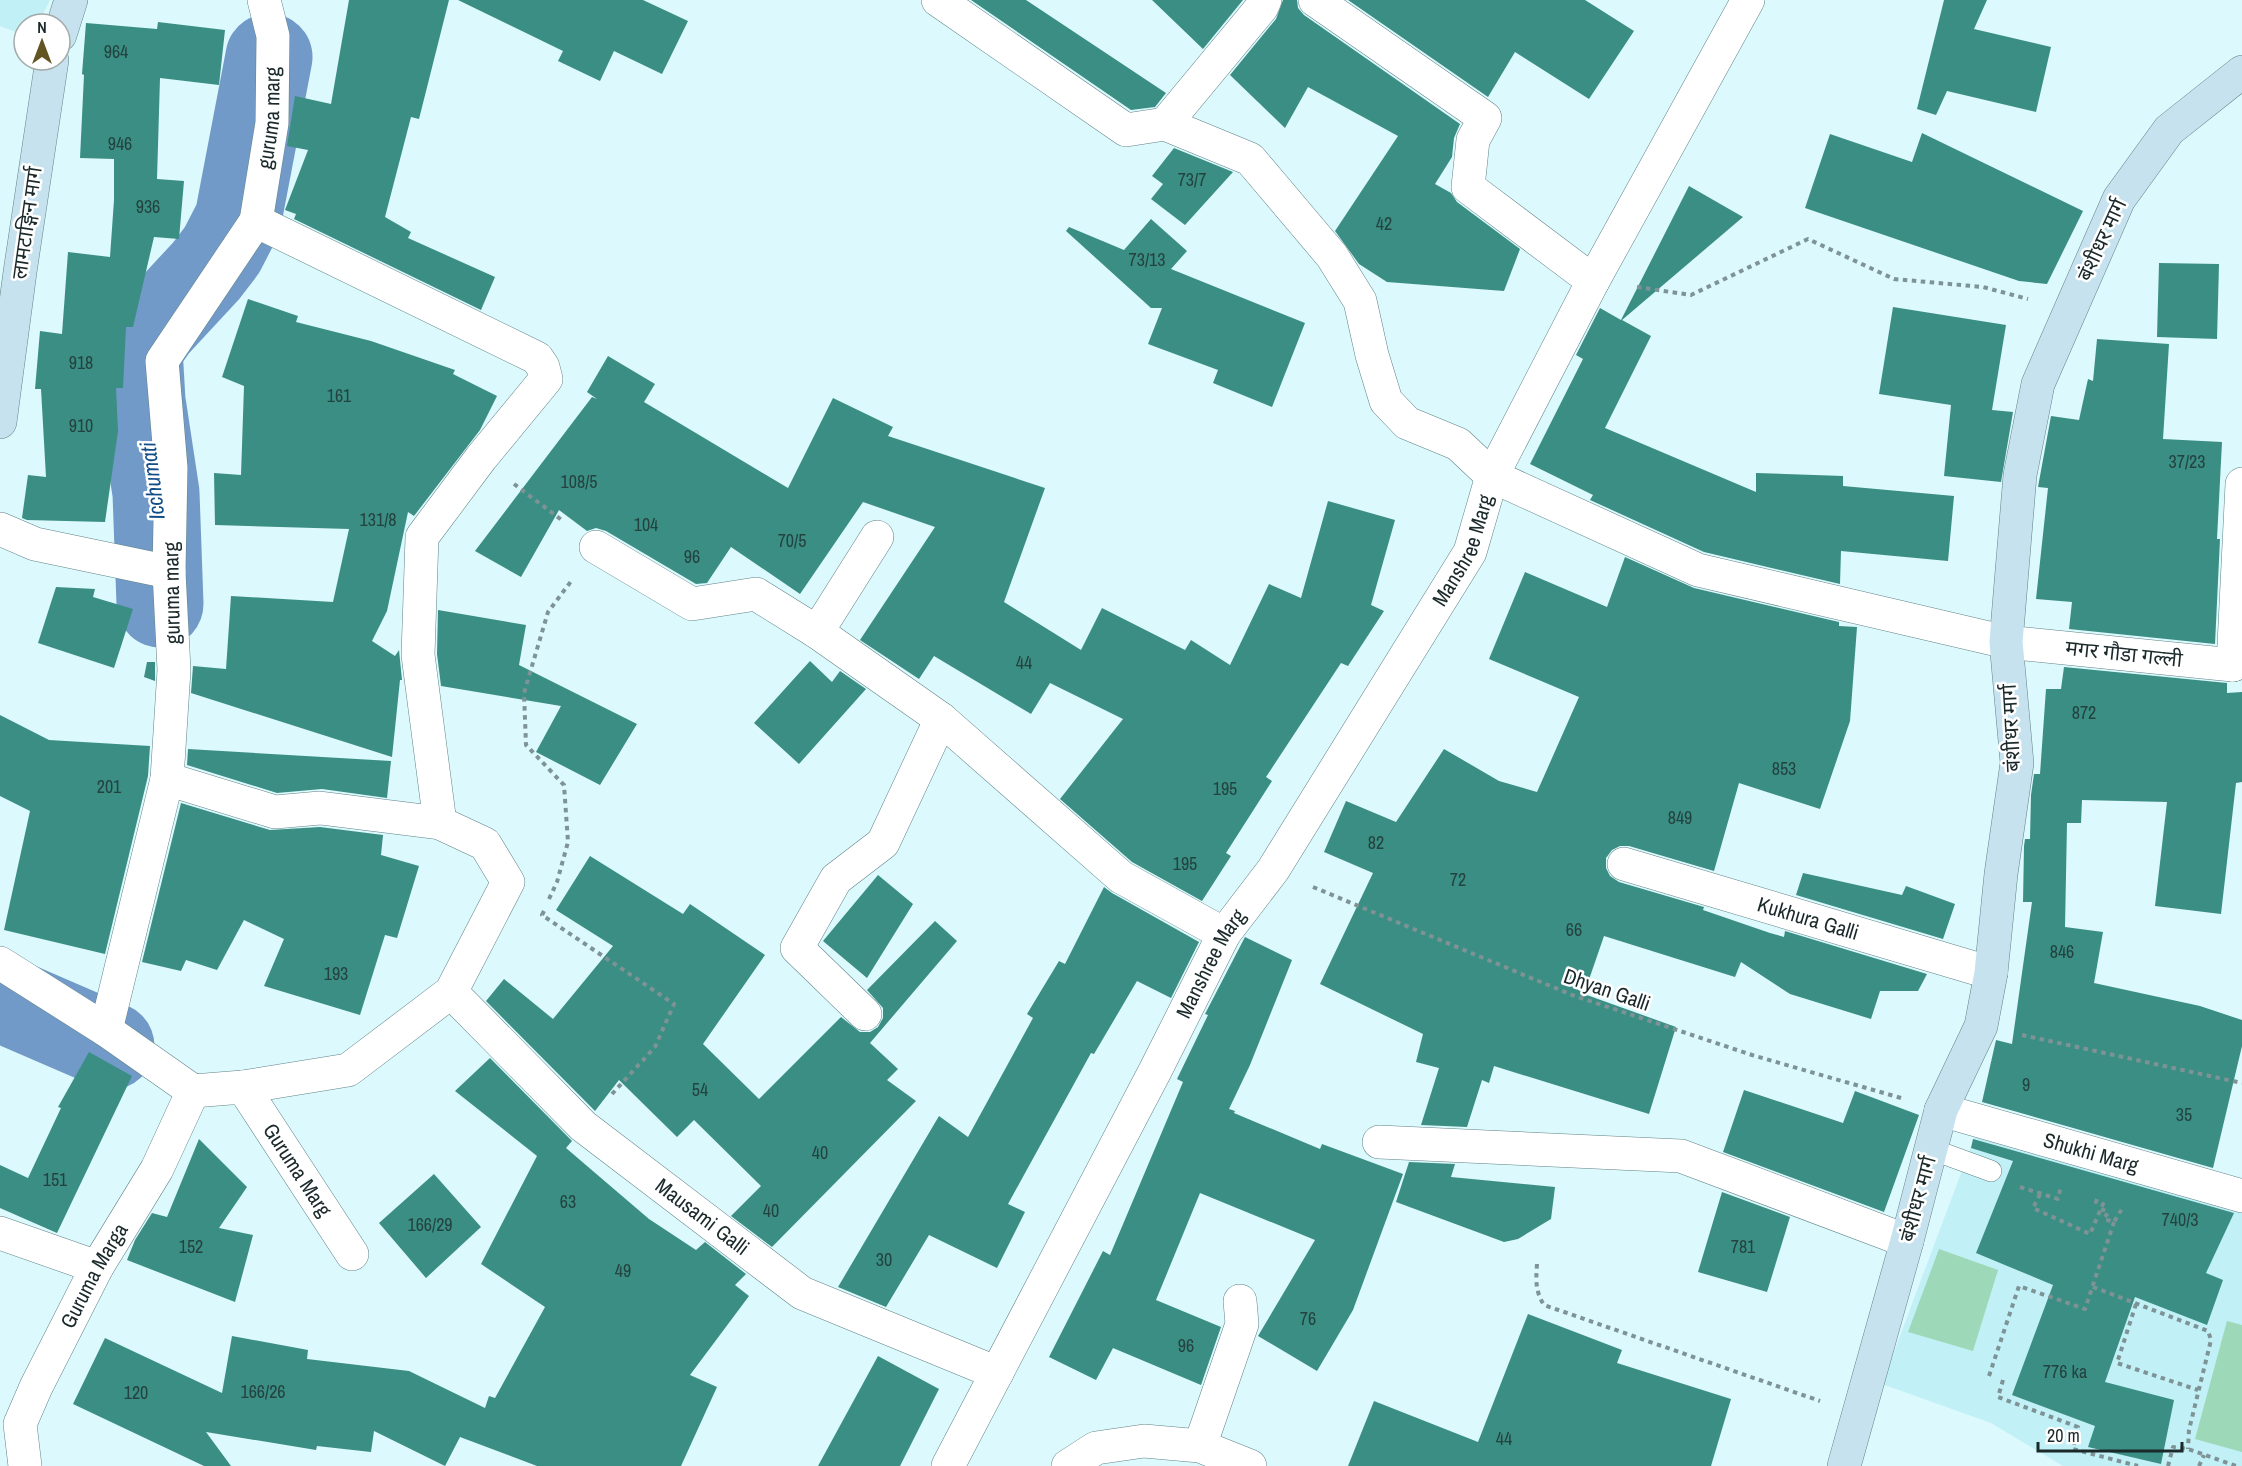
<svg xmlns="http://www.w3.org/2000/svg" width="2242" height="1466" viewBox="0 0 2242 1466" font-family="'Archivo Narrow','Noto Sans Devanagari',sans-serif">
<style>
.built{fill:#c1f0f6}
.green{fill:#9dd8b9}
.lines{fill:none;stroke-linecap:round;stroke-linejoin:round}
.river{stroke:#719ac8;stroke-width:87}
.building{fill:#3b8e83}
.lane-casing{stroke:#618387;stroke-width:22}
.street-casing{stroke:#618387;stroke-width:34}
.secondary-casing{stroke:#618387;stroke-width:34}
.path{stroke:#7e9396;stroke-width:4;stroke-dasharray:4.5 4.5;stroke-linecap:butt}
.lane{stroke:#fff;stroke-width:21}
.street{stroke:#fff;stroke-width:33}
.secondary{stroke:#c5e2ee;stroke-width:33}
.labels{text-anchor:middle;stroke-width:5;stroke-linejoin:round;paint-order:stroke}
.number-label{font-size:18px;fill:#234240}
.street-label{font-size:21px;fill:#1b292a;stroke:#fff}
.water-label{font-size:22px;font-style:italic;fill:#114d87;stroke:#fff}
</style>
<rect width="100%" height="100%" fill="#dcf9fd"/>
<!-- built -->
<path class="built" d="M0 0H50L38 24H24V35L0 26Z
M1978 1128 2242 1206V1466H2063L1991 1423 1882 1384Z"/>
<!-- green -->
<path class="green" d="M1939 1249 1998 1270 1973 1351 1908 1332Z
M2227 1321 2242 1325V1452L2195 1439Z"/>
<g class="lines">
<!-- river -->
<path class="river" d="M160 604 156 493 142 401 139 349 155 326 206 271 222 250 238 219 269 57
M0 998 111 1046"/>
</g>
<!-- building -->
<path class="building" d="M349 0H449L419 119 411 117 385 217 411 232 408 238 495 277 481 310 294 219 296 214 285 210 308 150 287 146 295 96 331 104Z
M458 0H643L688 21 662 74 614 51 600 81 558 61 563 51Z
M971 0H1026L1166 93 1155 107 1131 110Z
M1152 0H1243L1203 49Z
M1283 0H1297L1298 8 1304 15 1460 124 1454 138 1452 157 1435 184 1451 193 1457 202 1520 249 1504 291 1387 282 1359 264 1335 231 1398 136 1308 87 1285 128 1230 75 1276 19Z
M1348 0H1585L1634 31 1589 99 1515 52 1488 97Z
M1944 0H1987L1974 29 2051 47 2036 112 1947 91 1936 115 1917 109Z
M158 22 225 30 219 85 160 78 157 179 184 181 179 239 154 237 133 327H126L123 388H116L118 431 105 522 27 520 22 518 28 475 46 477 41 389H35L40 331 62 334 68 252 110 257 114 200V159L80 158 84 75 82 74 86 23 157 29Z
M1922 133 2083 211 2047 284 2019 281 1805 208 1830 134 1912 162Z
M1174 148 1233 172 1185 225 1151 199 1163 184 1152 176Z
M1689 186 1743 217 1622 320 1651 336 1605 428 1756 492V473L1843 476V486L1954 496 1948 561 1841 551 1840 584 1704 552 1590 500 1593 495 1530 464 1583 359 1576 355 1600 308 1621 320Z
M1151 219 1187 251 1171 269 1305 323 1272 407 1213 383 1218 370 1148 344 1162 308H1151L1066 231 1069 227 1124 250Z
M2159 263 2219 264 2217 339 2157 337Z
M248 299 298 316 296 322 371 341 455 370 453 374 497 396 480 430 414 516 408 512 387 611 372 641 395 656 399 650 402 680H400L392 757 191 693 193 666 226 669 231 596 333 602 349 529 215 525 214 473 241 475 244 386 222 377Z
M1893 307 2006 325 1992 410 2013 412 2001 482 1944 476 1951 405 1879 394Z
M2097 339 2169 344 2163 439 2222 442 2217 539H2220L2215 644 2069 629 2072 602 2036 599 2048 488 2038 487 2051 416 2079 420 2088 379 2093 381Z
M608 356 655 384 644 402 788 488 833 398 893 427 888 436 1045 488 1004 602 1081 650 1102 608 1185 650 1191 640 1230 665 1269 584 1301 598 1328 501 1395 520 1371 605 1384 611 1348 666 1341 663 1266 777 1272 781 1226 853 1231 856 1202 901 1132 862 1060 799 1123 719 1050 683 1031 714 934 656 919 679 860 640 935 527 863 502 800 594 731 547 707 583 696 584 606 531 596 528 587 531 559 510 521 577 475 551 592 397 597 399 587 392Z
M1625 557 1694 588 1839 622V626L1857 627 1850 721 1820 809 1739 783 1714 871 1629 846H1620L1612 850 1606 858V868L1610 876 1619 882 1704 907 1703 910 1770 933 1784 937 1785 931 1927 974 1918 991H1880L1871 1019 1790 994 1741 962 1735 977 1604 936 1584 994 1676 1027 1649 1114 1494 1066 1489 1083 1482 1080 1467 1127 1421 1125 1439 1068 1416 1062 1423 1034 1320 984 1373 873 1324 852 1346 801 1396 822 1444 749 1499 781 1537 792 1579 697 1489 659 1525 572 1607 607Z
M56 587 95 589 93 597 133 609 114 668 38 643Z
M438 610 526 625 519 665 637 724 600 785 536 752 561 706 441 686 437 654Z
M810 661 832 682 840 671 866 689 799 764 754 723Z
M147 662H155V681L144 677Z
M2064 667 2227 683V693L2242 692V782L2236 783 2221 914 2155 906 2167 802 2082 800 2081 823H2067L2065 927 2103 932 2094 983 2200 1006 2242 1020V1046L2213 1168 1982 1102 1996 1040 2012 1044 2032 902H2023L2024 846 2025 839H2030L2031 795 2034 774H2040L2046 689H2061Z
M0 715 49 740 150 746 148 776 105 954 4 930 30 811 0 796Z
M188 749 391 761 387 798 322 789 277 793 187 765Z
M181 803 270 830 320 827 383 835 381 855 419 866 397 938 385 935 360 1015 264 986 284 939 244 920 217 970 186 960 181 971 142 962Z
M590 856 683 914 690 904 765 955 703 1044 759 1099 841 1017 860 1032H870L878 1027 883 1018V1008L867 990 935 921 957 941 870 1043 898 1069 887 1080 916 1101 772 1247 731 1216 761 1186 694 1120 677 1137 619 1080 595 1111 486 1001 504 979 553 1019 613 946 556 910Z
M1803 873 1902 895 1906 886 1955 904 1943 939 1796 895Z
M878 875 913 904 867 978 823 941Z
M1104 887 1112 893 1199 942 1171 998 1137 981 1094 1054 1091 1053 1008 1204 1025 1212 997 1268 929 1235 886 1307 838 1287 939 1116 968 1137 1033 1018 1027 1014 1059 961 1065 964Z
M1245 937 1292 960 1250 1065 1229 1109 1235 1111 1234 1113 1320 1149 1322 1144 1403 1174 1353 1310 1317 1371 1258 1336 1315 1240 1200 1193 1156 1300 1221 1327 1201 1385 1113 1348 1096 1380 1049 1357 1103 1251 1110 1255 1183 1082 1177 1079 1208 1015 1205 1014Z
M89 1052 132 1076 57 1233 0 1208V1165L28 1178 61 1108 58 1107Z
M490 1058 572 1141 566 1148 649 1219 696 1250 705 1242 746 1274 735 1285 749 1296 690 1375 717 1387 681 1466H537L460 1437 445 1466 374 1431 371 1452 317 1446 316 1450 206 1432 231 1466H204L73 1404 105 1338 222 1393 232 1336 308 1350 307 1359 409 1371 485 1408 489 1396 495 1398 545 1307 481 1264 537 1156 455 1091Z
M1744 1090 1843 1123 1855 1091 1919 1115 1884 1212 1723 1152Z
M199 1139 247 1187 219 1228 253 1235 235 1302 127 1260 135 1240 152 1213 167 1217Z
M1973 1139 2234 1213 2206 1273 2223 1280 2207 1325 2135 1297 2105 1382 2174 1400 2161 1464 2088 1447 2095 1426 2012 1395 2053 1285 1976 1253 2013 1161 1971 1148Z
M1409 1162 1455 1164 1451 1177 1555 1187 1551 1219 1518 1239 1504 1242 1396 1202Z
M434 1174 481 1227 426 1278 379 1223Z
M1722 1192 1790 1217 1767 1292 1698 1272Z
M1528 1314 1622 1350 1617 1363 1731 1399 1711 1466H1348L1374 1401 1478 1442Z
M878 1356 939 1389 900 1466H818Z"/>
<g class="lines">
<!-- lane casing -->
<g class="lane-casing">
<path id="lane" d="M1931 1149 1991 1171"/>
</g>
<!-- street casing -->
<g class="street-casing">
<g id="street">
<path d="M938 0 1126 130 1165 124 1250 159 1332 256 1360 301 1372 355 1386 401 1407 423 1458 444 1492 476 1698 570 2006 642 2233 665 2242 661"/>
<path d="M1315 0 1485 118 1473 140 1468 187 1593 281"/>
<path d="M1165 124 1262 7 1265 0"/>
<path d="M256 221 537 358 543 367 546 379 481 458 422 537 418 655 440 823"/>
<path d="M0 529 35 544 169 572"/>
<path d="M596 547 692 604 756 594 817 632 941 719 1121 877 1224 934"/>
<path d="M817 632 877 537"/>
<path d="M2233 665 2242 484"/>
<path d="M167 779 275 812 320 808 440 823 485 844 508 882 451 992 348 1070 243 1087"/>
<path id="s1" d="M1624 864 1991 973"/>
<path id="s2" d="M0 963 106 1030 193 1091 243 1087 352 1254"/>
<path id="s3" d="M451 992 583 1126 802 1293 997 1373"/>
<path d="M865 1014 797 948 836 879 883 843 941 719"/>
<path id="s4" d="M106 1030 167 779 174 670 169 572 171 468 162 361 256 221 272 123 273 36 264 0"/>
<path id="s5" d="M1941 1110 2242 1196"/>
<path d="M1379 1142 1681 1156 1907 1241"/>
<path d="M0 1233 97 1267"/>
<path d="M1200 1446 1242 1324 1240 1301"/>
<path id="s6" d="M25 1466 20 1424 36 1387 97 1267 157 1169 193 1091"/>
<path id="s7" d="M948 1466 1155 1071 1224 934 1273 870 1470 552 1492 476 1593 281 1748 0"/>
<path d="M1068 1466 1096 1448 1144 1441 1200 1446 1250 1466"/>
</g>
</g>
<!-- secondary casing -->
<g class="secondary-casing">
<path id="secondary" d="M60 35 71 0
M0 422 20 272 52 60
M1844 1466 1907 1241 1941 1110 1981 1026 1991 973 2001 874 2017 763 2006 642 2020 475 2038 384 2119 199 2169 130 2242 72"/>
</g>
<!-- path -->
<path class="path" d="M1637 287 1691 295 1808 239 1894 279 1983 287 2028 299
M514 484 563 521
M1313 887 1572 995 1752 1055 1901 1098
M549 899 557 882 568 842 564 785 526 745 524 693 548 612 572 580
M544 911 542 915 674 1004 655 1047 612 1094
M2022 1035 2242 1083
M2020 1187 2058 1199 2061 1186
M2040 1194 2033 1208 2090 1234 2103 1204 2096 1202 2097 1199
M2101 1209 2108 1212 2104 1219 2114 1222 2123 1207
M1537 1264C1536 1280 1535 1291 1544 1305L1820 1401
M2093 1287 2208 1331 2211 1340 2189 1430 2188 1449
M2136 1304 2117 1363 2198 1390
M1989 1376 2019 1286 2085 1309 2114 1222
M2003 1380 1998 1397 2078 1427 2073 1449 2138 1466
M2168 1466 2173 1447 2188 1449 2236 1466
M2199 1466 2204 1455"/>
<!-- lane -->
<use href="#lane" class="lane"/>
<!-- street -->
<use href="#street" class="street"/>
<!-- secondary -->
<use href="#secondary" class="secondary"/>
</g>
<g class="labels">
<!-- number labels -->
<g class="number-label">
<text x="116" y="58">964</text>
<text x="120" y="150">946</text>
<text x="1192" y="186">73/7</text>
<text x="148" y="213">936</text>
<text x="1384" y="230">42</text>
<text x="1147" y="266">73/13</text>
<text x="81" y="369">918</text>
<text x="339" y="402">161</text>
<text x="81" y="432">910</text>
<text x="2187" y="468">37/23</text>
<text x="579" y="488">108/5</text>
<text x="378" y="526">131/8</text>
<text x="646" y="531">104</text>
<text x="792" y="547">70/5</text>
<text x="692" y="563">96</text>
<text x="1024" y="669">44</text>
<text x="2084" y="719">872</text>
<text x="1784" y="775">853</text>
<text x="109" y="793">201</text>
<text x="1225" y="795">195</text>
<text x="1680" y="824">849</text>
<text x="1376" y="849">82</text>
<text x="1185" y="870">195</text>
<text x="1458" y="886">72</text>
<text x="1574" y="936">66</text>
<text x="2062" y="958">846</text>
<text x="336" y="980">193</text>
<text x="2026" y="1091">9</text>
<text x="700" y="1096">54</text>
<text x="2184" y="1121">35</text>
<text x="820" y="1159">40</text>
<text x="55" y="1186">151</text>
<text x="568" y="1208">63</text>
<text x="771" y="1217">40</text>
<text x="2180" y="1226">740/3</text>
<text x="430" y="1231">166/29</text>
<text x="191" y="1253">152</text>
<text x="1743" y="1253">781</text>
<text x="884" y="1266">30</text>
<text x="623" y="1277">49</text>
<text x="1308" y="1325">76</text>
<text x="1186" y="1352">96</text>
<text x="2065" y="1378">776 ka</text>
<text x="263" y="1398">166/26</text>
<text x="136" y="1399">120</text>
<text x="1504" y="1445">44</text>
</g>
<!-- street labels -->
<g class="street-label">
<text dy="7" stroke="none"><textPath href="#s4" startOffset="950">guruma marg</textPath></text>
<text transform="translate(27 223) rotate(-82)" y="7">लामटाङ्गिन मार्ग</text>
<text transform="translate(2102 240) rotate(-65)" y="7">बंशीधर मार्ग</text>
<text dy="7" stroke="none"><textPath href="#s7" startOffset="1053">Manshree Marg</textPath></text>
<text transform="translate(172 593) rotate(-91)" y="7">guruma marg</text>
<text transform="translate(2124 654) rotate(6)" y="7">मगर गौडा गल्ली</text>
<text transform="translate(2011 728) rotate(-93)" y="7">बंशीधर मार्ग</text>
<text dy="7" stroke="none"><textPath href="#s1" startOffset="192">Kukhura Galli</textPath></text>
<text dy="7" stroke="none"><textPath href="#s7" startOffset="567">Manshree Marg</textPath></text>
<text transform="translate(1607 990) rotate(19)" y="7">Dhyan Galli</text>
<text dy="7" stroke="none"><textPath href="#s5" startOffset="156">Shukhi Marg</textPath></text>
<text dy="7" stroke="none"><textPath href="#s2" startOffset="381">Guruma Marg</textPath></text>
<text transform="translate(1918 1199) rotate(-75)" y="7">बंशीधर मार्ग</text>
<text dy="7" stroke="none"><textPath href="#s3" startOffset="338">Mausami Galli</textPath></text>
<text dy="7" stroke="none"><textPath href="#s6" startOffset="208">Guruma Marga</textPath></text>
</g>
<!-- water labels -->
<g class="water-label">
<text transform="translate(152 481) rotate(-97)" y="8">Icchumati</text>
</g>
</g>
<!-- north arrow -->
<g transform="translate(42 42)"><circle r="28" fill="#ffffff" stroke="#a4a9aa" stroke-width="1.5"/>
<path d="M0-4.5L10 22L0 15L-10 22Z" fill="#635522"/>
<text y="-9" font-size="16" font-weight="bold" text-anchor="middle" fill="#1b292a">N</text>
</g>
<!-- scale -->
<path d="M2038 1442v9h144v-9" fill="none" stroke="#1b292a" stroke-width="3"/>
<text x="2047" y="1442" font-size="18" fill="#1b292a" stroke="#ffffff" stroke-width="4.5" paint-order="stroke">20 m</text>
</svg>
